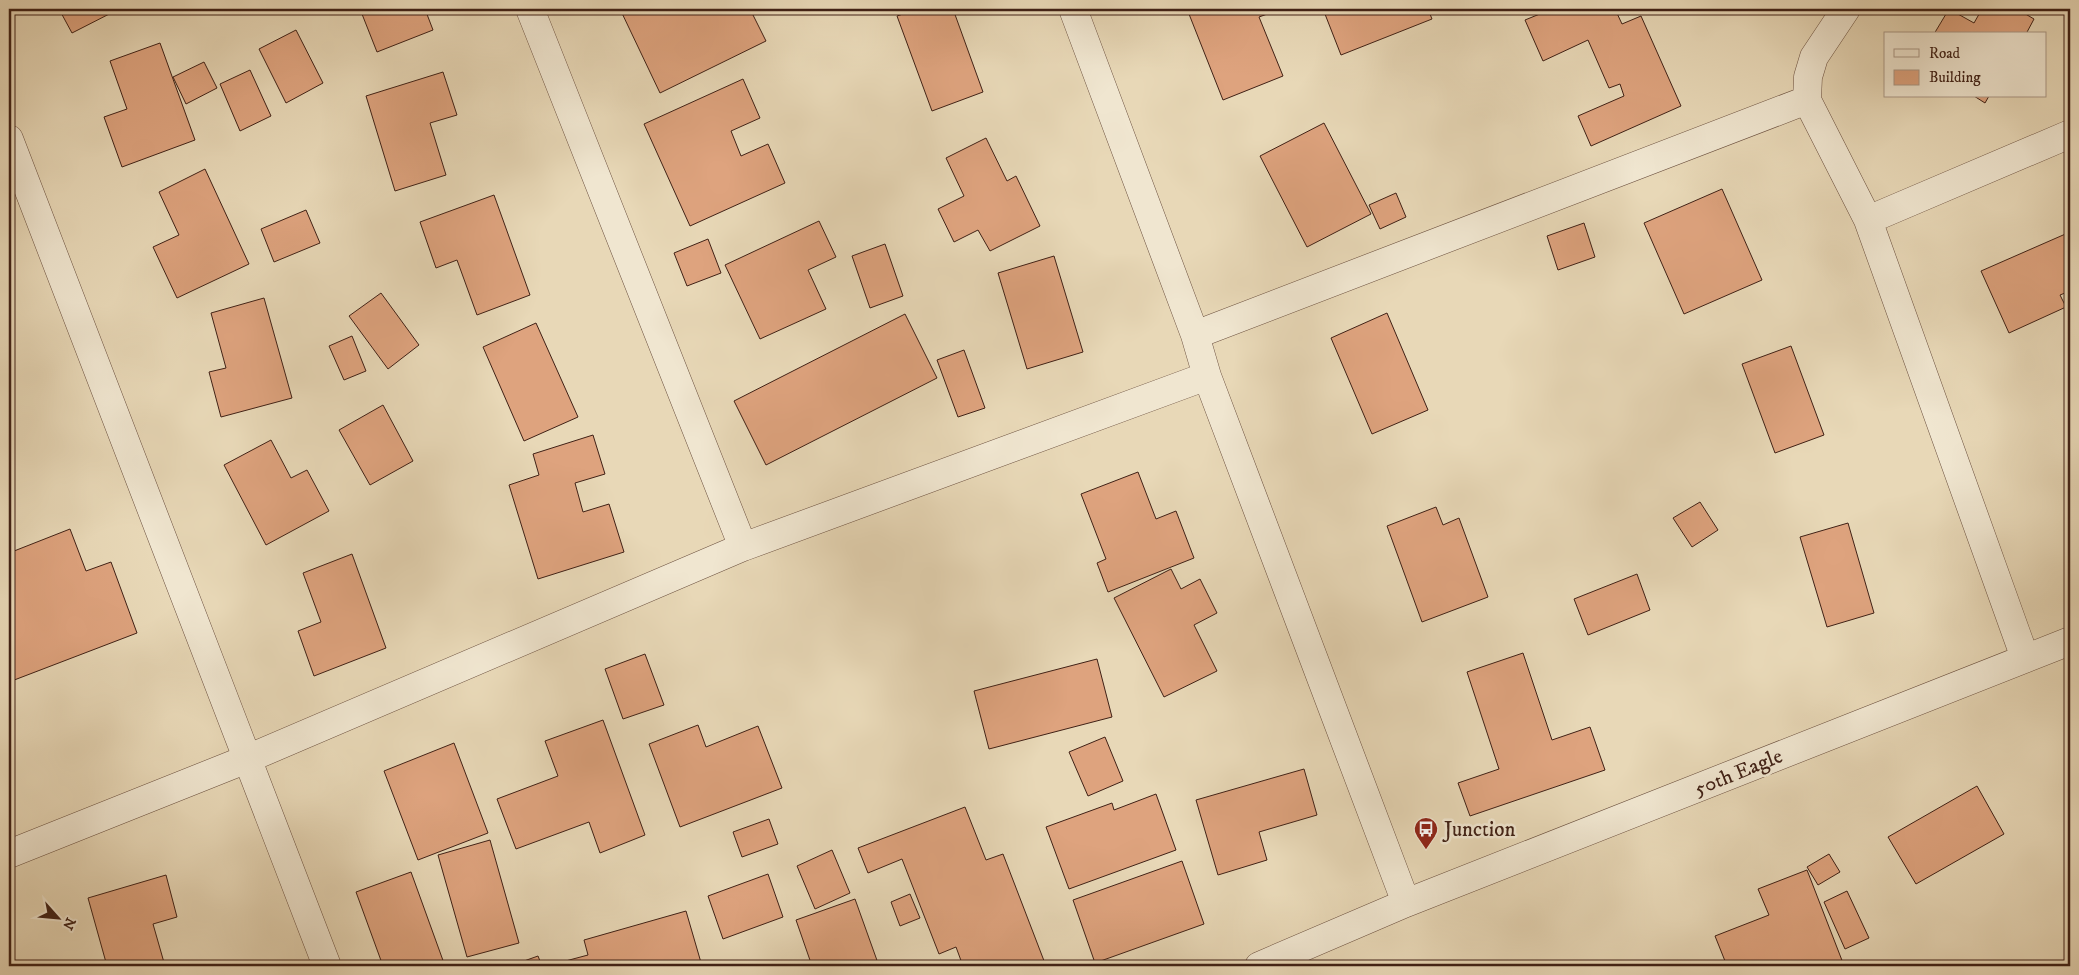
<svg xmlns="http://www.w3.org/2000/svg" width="2079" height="975" viewBox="0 0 2079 975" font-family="'IM FELL DW Pica',serif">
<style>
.building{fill:#dea37e;stroke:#402116}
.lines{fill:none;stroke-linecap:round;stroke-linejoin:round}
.street-casing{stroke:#6a4f3e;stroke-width:29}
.street{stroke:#f0e6d0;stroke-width:28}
.labels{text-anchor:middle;stroke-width:5;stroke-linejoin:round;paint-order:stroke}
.street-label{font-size:21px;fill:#402116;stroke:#f0e6d0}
.poi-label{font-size:21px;fill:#402116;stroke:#f0e6d0;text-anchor:start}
</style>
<rect width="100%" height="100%" fill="#e8d8b7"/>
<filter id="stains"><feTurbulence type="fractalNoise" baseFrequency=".004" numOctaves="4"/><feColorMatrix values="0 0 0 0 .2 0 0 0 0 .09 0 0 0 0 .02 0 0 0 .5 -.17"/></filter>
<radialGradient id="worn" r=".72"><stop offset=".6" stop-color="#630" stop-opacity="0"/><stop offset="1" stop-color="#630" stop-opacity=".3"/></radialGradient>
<!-- building -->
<path class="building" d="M59 9H119L72 33Z
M360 9H425L433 30 377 52Z
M620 9H694L695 11 700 9H750L766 41 660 93Z
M918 9H953L983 92 932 111 897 16Z
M1187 9H1268L1270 13 1259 17 1283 76 1223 100Z
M1323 9H1428L1432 19 1341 55Z
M1552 9H1615L1622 24 1641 16 1681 106 1591 146 1578 116 1624 96 1620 84 1609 88 1588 40 1543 61 1525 20Z
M1949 9 1974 23 1982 9H2017L2034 19 2026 34H1934Z
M296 30 323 83 286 103 259 49Z
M160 43 195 140 122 167 104 117 127 109 110 61Z
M204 62 217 88 186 104 173 77Z
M250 70 271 116 240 131 220 84Z
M443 72 457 115 430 123 446 175 395 191 366 96Z
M743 79 760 118 731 131 741 156 768 144 785 183 690 226 644 124Z
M1974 96H1989L1985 103Z
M1324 123 1371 214 1307 247 1260 156Z
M986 138 1007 181 1016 176 1040 226 990 251 978 230 954 242 938 209 964 196 946 158Z
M205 169 249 264 177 298 153 247 179 235 159 192Z
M1722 189 1762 280 1684 314 1644 223Z
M1396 193 1406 217 1380 229 1369 205Z
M494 195 530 295 477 315 457 260 436 268 420 222Z
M306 210 320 243 274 262 261 229Z
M819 221 836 257 808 270 826 309 760 339 725 265Z
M1584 223 1595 257 1558 270 1547 236Z
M2070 232V291L2060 295 2066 307 2009 333 1981 271Z
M708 239 721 273 687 286 674 253Z
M885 244 903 296 870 308 852 256Z
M1054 256 1083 352 1027 369 998 273Z
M381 293 419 345 388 369 349 316Z
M264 298 292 398 221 417 209 372 226 368 211 313Z
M1387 313 1428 410 1372 434 1331 338Z
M905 314 937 378 766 465 734 401Z
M536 323 578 417 524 441 483 347Z
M352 336 366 371 344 380 329 346Z
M1791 346 1824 435 1775 453 1742 364Z
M964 350 985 408 958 417 937 360Z
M383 405 413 461 370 485 339 430Z
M593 435 605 474 575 483 583 512 609 504 624 552 538 579 509 485 539 475 533 454Z
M271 440 291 478 307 470 329 511 266 545 224 465Z
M1138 472 1156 519 1176 511 1194 558 1108 592 1097 563 1106 559 1081 494Z
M1700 502 1718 530 1692 547 1673 518Z
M1436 507 1443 525 1459 518 1488 597 1422 622 1387 526Z
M1848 523 1874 613 1827 627 1800 537Z
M70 529 86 571 111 562 137 633 9 682V553Z
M352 554 386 648 314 676 298 631 321 622 303 573Z
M1171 569 1181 589 1200 579 1217 613 1194 625 1217 671 1164 697 1114 598Z
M1637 574 1650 610 1588 635 1574 599Z
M1523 653 1552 740 1590 727 1605 770 1470 816 1458 783 1499 769 1467 672Z
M645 654 664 705 623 719 605 669Z
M1097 659 1112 717 989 749 974 691Z
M603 720 645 835 600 853 589 822 516 849 497 799 558 776 545 741Z
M698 725 706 747 758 726 782 788 680 827 649 744Z
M1105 737 1123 781 1088 796 1069 752Z
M454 743 488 833 418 860 384 771Z
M1304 769 1317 815 1259 832 1267 860 1218 875 1196 800Z
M1977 786 2004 834 1916 884 1888 837Z
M1156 794 1176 850 1069 889 1046 827 1112 803 1114 810Z
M965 807 986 860 1003 854 1046 966H963L956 947 939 954 902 859 868 873 858 848Z
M769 819 778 844 742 857 733 832Z
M490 840 519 943 467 957 438 855Z
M832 850 850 893 815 909 797 866Z
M1829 854 1840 872 1818 885 1807 867Z
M1182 861 1204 924 1095 963 1073 900Z
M1807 870 1843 963 1835 966H1727L1715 936 1769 915 1758 889Z
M411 872 445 966H383L356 892Z
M768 874 783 917 723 939 708 896Z
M166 875 177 917 153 924 165 966H107L88 898Z
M1847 891 1869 938 1845 949 1824 902Z
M910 894 920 918 900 926 891 902Z
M855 899 879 966H812L796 920Z
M686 911 702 966H559L558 963 588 955 584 940Z
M538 956 542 966H510Z"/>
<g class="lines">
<!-- street casing -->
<g class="street-casing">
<path id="street" d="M530 9 743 547
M1073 9 1195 335 1207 376 1406 903
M1846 9 1814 57 1808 77 1807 100 1868 220 2025 658
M9 139 327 966
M1868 220 2070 134
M1195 335 1807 100
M9 854 247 759 743 547 1207 376
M1259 966 1406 903 2070 641"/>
</g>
<!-- street -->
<use href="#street" class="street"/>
</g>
<!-- icons -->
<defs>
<g id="bus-pin" transform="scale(1.25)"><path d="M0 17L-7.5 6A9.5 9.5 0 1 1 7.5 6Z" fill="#8f2418" stroke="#f0e6d0"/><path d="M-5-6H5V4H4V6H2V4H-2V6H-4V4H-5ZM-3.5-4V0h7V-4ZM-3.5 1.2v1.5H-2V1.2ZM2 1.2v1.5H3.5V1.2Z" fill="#fff"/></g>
</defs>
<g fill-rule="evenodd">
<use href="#bus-pin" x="1426" y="829"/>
</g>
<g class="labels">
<!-- street labels -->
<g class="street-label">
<text transform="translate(1738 772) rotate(-22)" y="7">50th Eagle</text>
</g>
<!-- poi labels -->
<g class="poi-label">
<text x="1444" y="836">Junction</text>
</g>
</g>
<!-- margin -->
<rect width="2079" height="975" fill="none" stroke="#e8d8b7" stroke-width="30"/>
<rect x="10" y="10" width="2059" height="955" fill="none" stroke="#402116" stroke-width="2.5"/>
<rect x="15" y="15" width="2049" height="945" fill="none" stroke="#402116"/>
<!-- legend -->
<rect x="1884" y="32" width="162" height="65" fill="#f0e6d0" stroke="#aa9786"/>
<rect x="1894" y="49" width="25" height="8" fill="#f0e6d0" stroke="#aa9786"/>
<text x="1929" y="58" font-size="15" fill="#402116">Road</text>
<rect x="1894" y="70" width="25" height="15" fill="#dea37e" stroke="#aa9786"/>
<text x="1929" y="82" font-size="15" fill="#402116">Building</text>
<!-- north arrow -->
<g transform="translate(58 918) rotate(117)" stroke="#f0e6d0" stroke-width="4" paint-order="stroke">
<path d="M0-4L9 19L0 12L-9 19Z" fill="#402116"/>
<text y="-8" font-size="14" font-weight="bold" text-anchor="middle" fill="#402116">N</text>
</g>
<rect width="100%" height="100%" filter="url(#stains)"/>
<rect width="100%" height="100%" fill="url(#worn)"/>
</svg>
